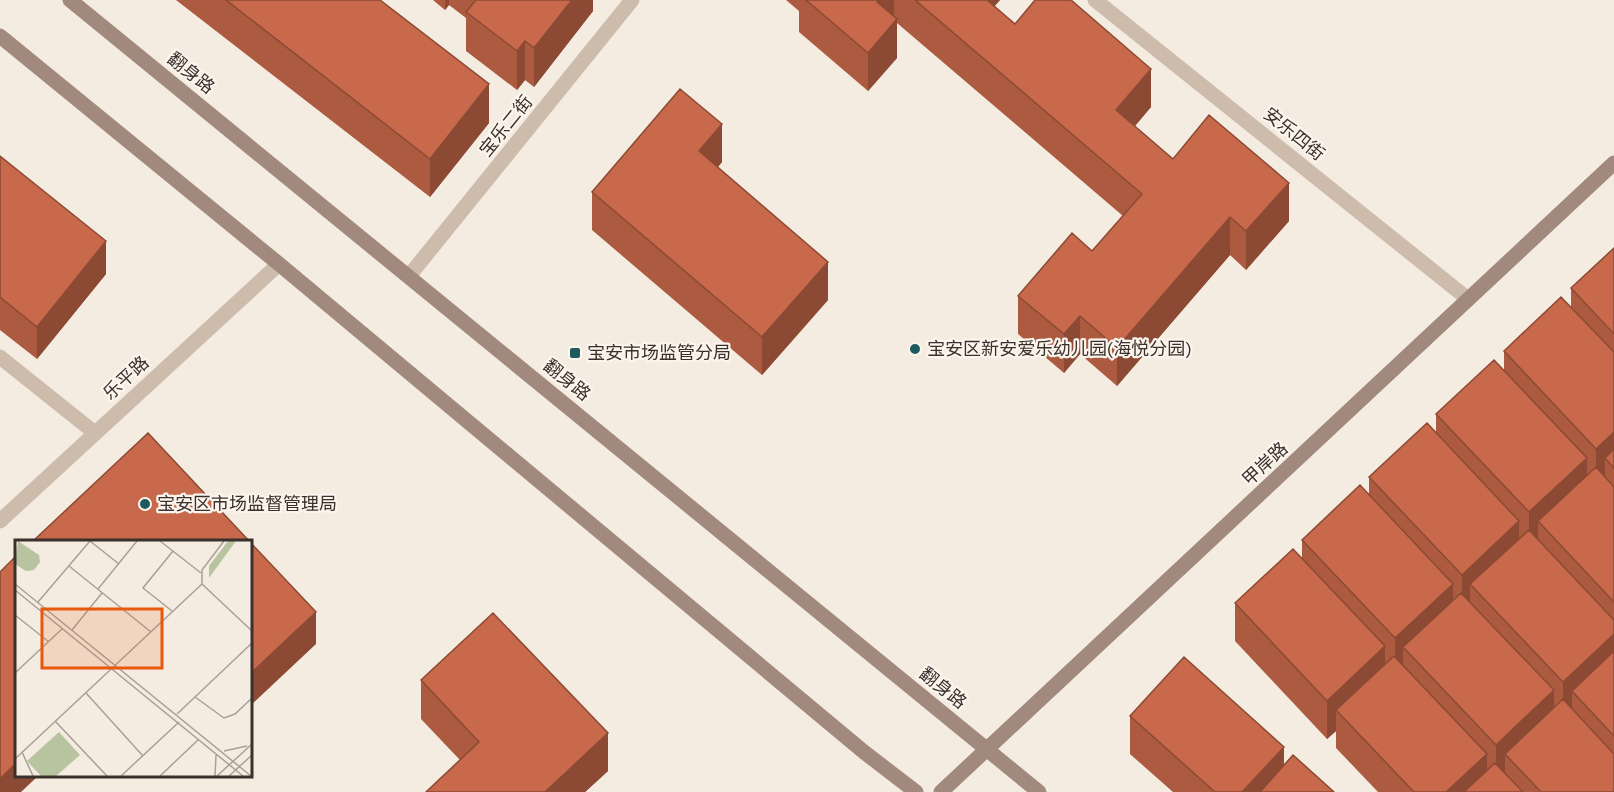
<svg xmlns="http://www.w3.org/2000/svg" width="1614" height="792" viewBox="0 0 1614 792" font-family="'Work Sans','Noto Sans SC',sans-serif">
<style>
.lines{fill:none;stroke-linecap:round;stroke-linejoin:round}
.lane{stroke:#cdbbac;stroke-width:15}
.street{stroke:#cdbbac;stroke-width:15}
.secondary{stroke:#a18a7d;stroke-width:15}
.wall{fill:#ac5a40}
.shaded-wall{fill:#8c4a34}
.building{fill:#c8694b;stroke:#8c4a34;stroke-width:1.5}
.poi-dot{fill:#1f5a5e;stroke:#fbf5ee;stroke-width:2}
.labels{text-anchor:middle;stroke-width:4.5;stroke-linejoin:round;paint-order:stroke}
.street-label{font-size:18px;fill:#3b302b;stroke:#fbf5ee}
.poi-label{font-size:18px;fill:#3b302b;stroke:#fbf5ee;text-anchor:start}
.inset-road{fill:none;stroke:#aaa098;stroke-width:1.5}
.view{fill:#e8590c;fill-opacity:0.15;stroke:#e8590c;stroke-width:3}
.inset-edge{fill:none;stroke:#3b302b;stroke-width:3}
</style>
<rect width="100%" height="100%" fill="#f4ebe1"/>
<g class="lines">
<!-- lane -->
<path class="lane" d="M409 276 632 0
M0 357 95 433"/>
<!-- street -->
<path class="street" d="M1095 0 1468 299
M0 521 279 264"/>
<!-- secondary -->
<path class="secondary" d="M70 0 1039 792
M0 36 279 264 864 752 916 792
M941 792 1614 163"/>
</g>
<!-- wall -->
<path class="wall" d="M176 0H380L489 123 430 197Z
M433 0H593V11L534 87 525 80 517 90 466 51V18L449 5 445 10Z
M786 0H1000L994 6 1015 24 1151 107 1135 126 1173 159 1289 221 1246 270 1230 255 1117 386 1080 354 1064 373 1018 334V296L1092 251 1123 216 897 23V58L868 91 799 32V11Z
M0 156 106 274 37 359 0 330Z
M722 162 717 168 828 300 762 375 592 230V192Z
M1614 248V792H1378L1336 748V731L1327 739 1235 641V603L1302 559V540L1369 495V477L1436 432V414L1504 370V351L1571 307V288Z
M421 680 608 771 585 792H426L460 760 421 719Z
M1130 716 1284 765 1334 792H1173L1130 754Z"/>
<!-- shaded-wall -->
<path class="shaded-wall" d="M445 0H449V5L445 10Z
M572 0H593V11L534 87V48Z
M878 0H894V20L877 2Z
M989 0H1000L989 13Z
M897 19V58L868 91V53Z
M525 41V80L517 90V51Z
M1151 69V107L1116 148V110Z
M489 84V123L430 197V159Z
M722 124V162L699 190V151Z
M1289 183V221L1246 270V231Z
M1230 217V255L1117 386V348Z
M106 241V274L37 359V327Z
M828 262V300L762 375V337Z
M1080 316V354L1064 373V334Z
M1614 432V468L1605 458V479L1596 487V449Z
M1587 458V496L1538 521V541L1529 550V512Z
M1519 521V559L1470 584V605L1462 613V575Z
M1453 584V622L1403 647V668L1395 676V638Z
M316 612V644L250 706V674Z
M1614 634V672L1572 691V712L1563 720V682Z
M1385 646V685L1336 710V731L1327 739V701Z
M1554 690V728L1505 754V774L1496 783V745Z
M608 733V771L585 792H545Z
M1284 747V785L1278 792H1242Z
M1487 754V792H1446Z
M16 763V776H38L21 792H0V779Z"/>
<!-- building -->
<path class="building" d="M226 0H380L489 84 430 159Z
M476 0H572L534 48 525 41 517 51 466 12Z
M806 0H878L877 2 897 19 868 53Z
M915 0H987L1015 24 1035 0H1071L1151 69 1116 110 1173 159 1209 115 1289 183 1246 231 1230 217 1117 348 1080 316 1064 334 1018 296 1072 233 1092 251 1142 194Z
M680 89 722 124 699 151 828 262 762 337 592 192Z
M0 156 106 241 37 327 0 297Z
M1614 248V334L1571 288Z
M1561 297 1614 352V432L1596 449 1504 351Z
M1494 360 1587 458 1529 512 1436 414Z
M1427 423 1519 521 1462 575 1369 477Z
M148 433 250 542H32Z
M1614 449V468L1605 458Z
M1596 467 1614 487V602L1538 521Z
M1360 485 1453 584 1395 638 1302 540Z
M1529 530 1614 620V634L1563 682 1470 584Z
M250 542 316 612 250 674Z
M1293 549 1385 646 1327 701 1235 603Z
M16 556V763L0 779V572Z
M1461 593 1554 690 1496 745 1403 647Z
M493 613 608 733 545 792H426L479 742 421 680Z
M1614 651V736L1572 691Z
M1394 656 1487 754 1446 792H1414L1336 710Z
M1184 657 1284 747 1242 792H1215L1130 716Z
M1563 699 1614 754V792H1541L1505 754Z
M1293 755 1334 792H1260Z
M1495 763 1523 792H1464Z"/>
<!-- markers -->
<g class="poi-dot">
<circle cx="915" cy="349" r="6"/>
<rect x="569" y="347" width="12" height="12" rx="3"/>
<circle cx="145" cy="504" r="6"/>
</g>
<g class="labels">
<!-- street labels -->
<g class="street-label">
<text transform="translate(191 73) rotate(39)" y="6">翻身路</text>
<text transform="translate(506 126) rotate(-51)" y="6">宝乐二街</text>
<text transform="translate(1294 134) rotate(39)" y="6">安乐四街</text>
<text transform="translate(126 378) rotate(-43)" y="6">乐平路</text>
<text transform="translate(567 380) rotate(39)" y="6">翻身路</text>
<text transform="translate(1265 464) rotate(-43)" y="6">甲岸路</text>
<text transform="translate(943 688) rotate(39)" y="6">翻身路</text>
</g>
<!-- poi labels -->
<g class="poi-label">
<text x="927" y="355">宝安区新安爱乐幼儿园(海悦分园)</text>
<text x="587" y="359">宝安市场监管分局</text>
<text x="157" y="510">宝安区市场监督管理局</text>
</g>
</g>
<!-- overview -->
<g transform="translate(15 540)">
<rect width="237" height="237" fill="#f4ebe1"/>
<path d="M3 1 24 15 25 22 19 30 11 31 0 24ZM213 1H221L194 38V26ZM44 192 65 215 41 236H26L12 221Z" fill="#b8c4a0"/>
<path class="inset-road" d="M75 1 104 24M145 1 186 33M54 26 136 92M0 44 236 236M187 44 237 91M83 49 122 1M0 50 228 236M23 62 75 1M157 71 128 48 158 11M0 75 34 102M57 90 87 53M0 133 47 89M71 153 128 216M180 157 209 178 220 174 237 158M162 174 237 103M40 181 92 236M209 211 232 206M7 212 18 236M0 219 187 44V30L209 1M106 236 164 182M145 236 183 200M200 236 201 215M202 236 237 204M214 236 237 215"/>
<path class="view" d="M27 69H147V128H27Z"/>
<rect width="237" height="237" class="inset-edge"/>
</g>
</svg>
